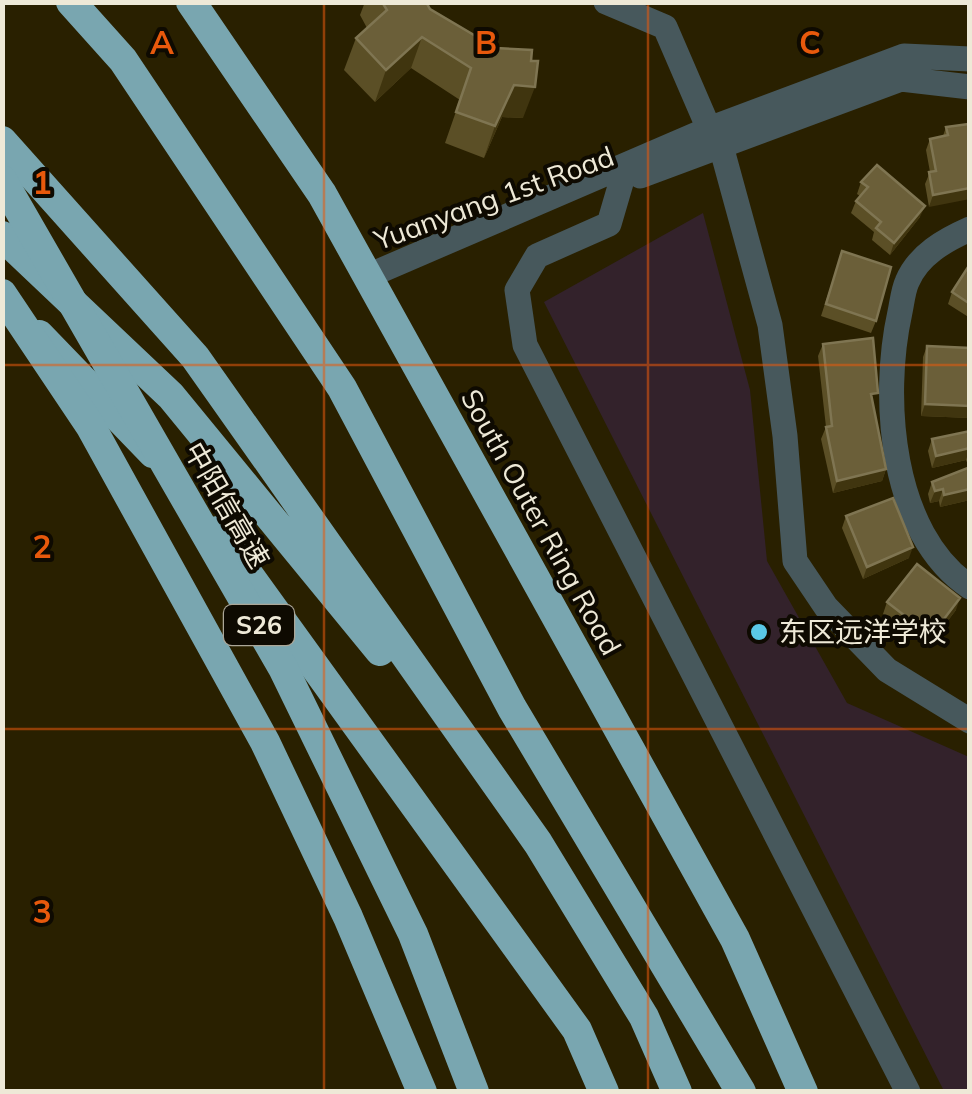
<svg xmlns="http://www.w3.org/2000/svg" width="972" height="1094" viewBox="0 0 972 1094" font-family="Mulish,'Noto Sans SC',sans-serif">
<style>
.education{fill:#33222b}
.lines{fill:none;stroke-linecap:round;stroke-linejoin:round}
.minor{stroke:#47585c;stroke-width:25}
.highway{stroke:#79a6b0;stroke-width:30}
.highway-bridge{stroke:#79a6b0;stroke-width:30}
.wall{fill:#5b4f26}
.shaded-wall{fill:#40350f}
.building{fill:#6b5f39;stroke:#7f7552;stroke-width:2.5}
.grid{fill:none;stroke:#e8590c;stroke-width:2.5;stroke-opacity:0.55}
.poi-dot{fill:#5ac8e6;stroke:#0e0a01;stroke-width:4}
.labels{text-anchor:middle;stroke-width:8;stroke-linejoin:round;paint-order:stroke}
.shield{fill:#0e0a01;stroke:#aba697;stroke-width:2.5}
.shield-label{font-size:25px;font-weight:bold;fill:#eee9d7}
.street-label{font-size:28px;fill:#eee9d7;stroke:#0e0a01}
.poi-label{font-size:28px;fill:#eee9d7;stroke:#0e0a01;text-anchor:start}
.grid-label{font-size:32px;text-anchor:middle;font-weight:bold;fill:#e8590c;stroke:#0e0a01;stroke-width:8;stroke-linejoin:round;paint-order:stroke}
</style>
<rect width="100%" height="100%" fill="#292000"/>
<!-- education -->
<path class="education" d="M703 213 750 390 767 561 847 703 969 757V1091H944L544 302Z"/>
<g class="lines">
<!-- minor -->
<path class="minor" d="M606 2 665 27 709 129
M721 146 770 325 785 436 795 561 826 607 887 670 970 721
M640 176 901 79 970 87
M621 183 609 224 537 256 517 290 525 345 908 1092
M970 229C945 240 918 255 907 282 903 291 902 303 900 312 881 397 890 534 970 587
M368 276 709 129 904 56 970 59"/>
<!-- highway -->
<path class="highway" d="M71 2 123 60 342 388 512 708 741 1092
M191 2 322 194 735 939 803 1092
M2 141 195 357 538 843 644 1017 677 1092
M2 236 171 396 380 651
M39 335 153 453
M217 531 577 1030 604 1092"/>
<!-- highway-bridge -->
<path class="highway-bridge" d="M2 180 283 668 413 934 474 1092
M2 294 91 427 265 742 348 917 422 1092"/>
</g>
<!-- wall -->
<path class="wall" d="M365 2H426L430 9 523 118 502 117 484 158 445 143 460 100 411 68 375 102 344 70 356 38 367 28 360 15Z
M969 124 929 207 925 184 930 172 926 150 930 139 943 136 946 127Z
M861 182 920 217 890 255 872 240 874 232 851 213 856 201 860 196 857 194Z
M842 251 876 321 871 333 821 316Z
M970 264V318L948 304 952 292Z
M823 344 873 405 886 469 882 481 833 493 821 439 826 427 818 356Z
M927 346 970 348V418L921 416 923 357Z
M970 431V500L940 507 939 501 930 503 928 494 932 482 969 467 966 460 932 468 928 451 932 439Z
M846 516 909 558 863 579 842 528Z
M887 602 956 610 927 648 883 614Z"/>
<!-- shaded-wall -->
<path class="shaded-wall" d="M422 37 411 68 375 102 386 70Z
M514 85 535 87 523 118 502 117 484 158 495 126Z
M970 188V199L929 207 933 195Z
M925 206 920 217 890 255 894 243Z
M925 404 970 406V418L921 416Z
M970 448 966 460 932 468 936 456Z
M886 469 882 481 833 493 837 481Z
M943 489 939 501 930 503 935 491Z
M970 489V500L940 507 944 495Z
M913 547 909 558 863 579 867 567Z
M960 598 956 610 927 648 931 636Z"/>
<!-- building -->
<path class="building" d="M382 2H426L430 9 496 48 532 50 531 61H538L535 87 514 85 495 126 456 112 471 68 422 37 386 70 356 38 387 10Z
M969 124 970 188 933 195 929 172 936 171 930 139 948 135 946 127Z
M877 165 925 206 894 243 876 228 881 222 856 201 868 187 861 182Z
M842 251 891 267 876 321 826 304Z
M970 264V304L952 292Z
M873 338 878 393 871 394 886 469 837 481 826 427 832 426 823 344Z
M927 346 970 348V406L925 404Z
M970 431V448L936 456 932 439Z
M970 467V489L944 495 943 489 935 491 932 482Z
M893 498 913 547 867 567 846 516Z
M917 564 960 598 931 636 887 602Z"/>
<!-- grid -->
<path class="grid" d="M324 2V1092M648 2V1092M2 365H970M2 729H970"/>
<!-- markers -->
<circle class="poi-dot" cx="759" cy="632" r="10"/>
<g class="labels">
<!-- shield labels -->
<rect class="shield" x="224" y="605" width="70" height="40" rx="8"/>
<g class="shield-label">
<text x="259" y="634">S26</text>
</g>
<!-- street labels -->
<g class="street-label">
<text transform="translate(494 198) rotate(-20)" y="10">Yuanyang 1st Road</text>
<text transform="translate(227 505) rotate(60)" y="10">中阳信高速</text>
<text transform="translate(541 522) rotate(61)" y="10">South Outer Ring Road</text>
</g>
<!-- poi labels -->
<g class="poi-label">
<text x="779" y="642">东区远洋学校</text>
</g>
</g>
<g class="grid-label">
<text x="162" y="54">A</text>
<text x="486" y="54">B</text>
<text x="810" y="54">C</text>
<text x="42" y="194">1</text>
<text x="42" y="558">2</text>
<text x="42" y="923">3</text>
</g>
<!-- border -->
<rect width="972" height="1094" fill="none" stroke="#eee9d7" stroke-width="10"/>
</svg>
